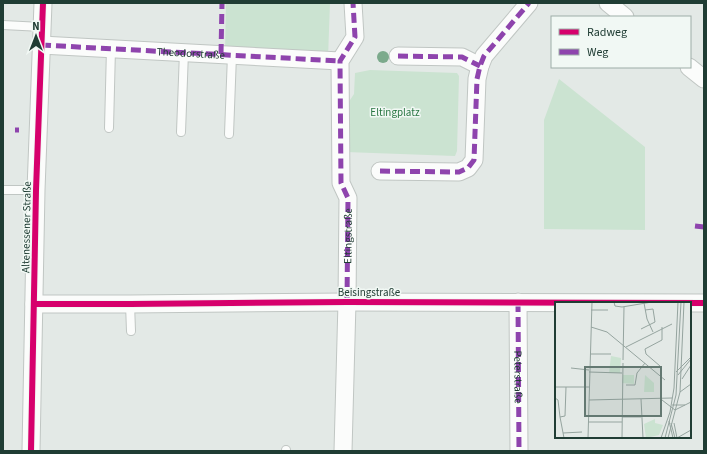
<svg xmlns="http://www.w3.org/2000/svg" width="707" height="454" viewBox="0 0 707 454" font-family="'Source Sans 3',sans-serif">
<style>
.green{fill:#cbe3d1}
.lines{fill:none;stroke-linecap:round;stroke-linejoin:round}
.service-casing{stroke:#c0c6c3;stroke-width:10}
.minor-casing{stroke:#c0c6c3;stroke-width:19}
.service{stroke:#fbfcfb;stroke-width:8}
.minor{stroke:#fbfcfb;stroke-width:17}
.quiet{stroke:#8e44ad;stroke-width:5;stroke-dasharray:10 5;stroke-linecap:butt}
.cycleway-casing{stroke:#f1f8f4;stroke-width:8}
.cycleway{stroke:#d6006c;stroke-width:6}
.tree{fill:#7caa8c}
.labels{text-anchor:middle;stroke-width:3;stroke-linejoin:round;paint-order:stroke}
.street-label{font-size:11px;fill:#203d34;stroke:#f1f8f4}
.park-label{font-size:11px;fill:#287642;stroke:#f1f8f4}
.inset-road{fill:none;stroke:#95a49f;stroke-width:1}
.view{fill:#647972;fill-opacity:0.15;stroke:#647972;stroke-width:2}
.inset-edge{fill:none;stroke:#203d34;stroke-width:2}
</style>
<rect width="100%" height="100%" fill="#e3e9e6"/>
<!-- green -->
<path class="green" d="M226 3H330L328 58 225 53Z
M370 70 457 73 459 76 457 151 455 156 346 152 348 103 354 94 355 73Z
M559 79 645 147V230L544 229V120Z"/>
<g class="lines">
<!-- service casing -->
<g class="service-casing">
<path id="service" d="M3 25 42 27
M109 128 111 48
M181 132 184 52
M229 134 232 55
M3 190H36
M130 304 131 331
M286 450V451"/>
</g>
<!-- minor casing -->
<g class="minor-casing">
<g id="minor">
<path d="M608 3 625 17"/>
<path d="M41 45 340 61"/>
<path d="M398 56 462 57 480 66"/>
<path d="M689 67 704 79"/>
<path d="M380 171 459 172 468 168 474 160 477 79 480 66 484 56 529 3"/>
<path id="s1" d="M518 302 519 451"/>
<path d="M34 304H130L347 302 704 303"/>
<path d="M31 451 36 190 43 3"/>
<path d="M343 451 347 302 348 198 341 183 340 61 355 37 353 3"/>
</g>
</g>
<!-- service -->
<use href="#service" class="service"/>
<!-- minor -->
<use href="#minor" class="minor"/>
<!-- quiet -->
<g class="quiet">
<path id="s2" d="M41 45 340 61"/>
<path d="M221 54 222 3"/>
<path d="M398 56 462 57 480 66"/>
<path d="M15 130H19"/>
<path d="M380 171 459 172 468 168 474 160 477 79 480 66 484 56 529 3"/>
<path d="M695 226 704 227"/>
<path id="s3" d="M347 302 348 198 341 183 340 61 355 37 353 3"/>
<path d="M518 302 519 451"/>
</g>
<!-- cycleway casing -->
<g class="cycleway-casing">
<path id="cycleway" d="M34 304H130L347 302 704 303
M31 451 36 190 43 3"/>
</g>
<!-- cycleway -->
<use href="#cycleway" class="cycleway"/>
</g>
<!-- trees -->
<circle class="tree" cx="383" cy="57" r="6"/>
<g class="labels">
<!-- street labels -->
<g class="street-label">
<text dy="4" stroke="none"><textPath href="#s2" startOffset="150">Theodorstraße</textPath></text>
<text transform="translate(26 227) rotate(-89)" y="4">Altenessener Straße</text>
<text dy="4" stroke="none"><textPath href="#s3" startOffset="66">Eltingstraße</textPath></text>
<text x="369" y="296">Beisingstraße</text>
<text dy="4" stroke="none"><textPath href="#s1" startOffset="75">Peterstraße</textPath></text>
</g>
<!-- park labels -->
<g class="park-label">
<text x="395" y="116">Eltingplatz</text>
</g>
</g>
<!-- overview -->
<g transform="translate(555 302)">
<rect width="136" height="136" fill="#e3e9e6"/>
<path d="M56 54 66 56 65 71H54ZM68 73H79V82L67 81ZM90 73 99 81V90H89ZM100 117V121L108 123 104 133 91 136 89 122Z" fill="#cbe3d1"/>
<path class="inset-road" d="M59 0 60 4 67 5 97 0M89 1 92 17 98 30M36 8H53M36 25 52 30 110 78M86 27 100 20 98 7 90 8M71 45 117 22M35 52H56M91 52 90 47 107 38V25M91 52 105 64M68 58 69 5M16 66 34 68M34 70 67 71M121 70 136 55M123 73 136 57M127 77 136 63M71 83H80L82 71 90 61M0 85H34M125 90 136 82M0 96 3 98 5 115 10 114 11 85M86 97 88 136M34 98 117 96M107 98 120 108 136 100M117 103H130M5 115 9 136M67 115H86M114 119 118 136M33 120H67M116 121 120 136M119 121 122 136M8 131 27 130M33 136 37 0M67 136 68 61M106 136 115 110 119 86 123 0M110 136 121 93 126 0M113 136 125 90 129 0M122 136 136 128"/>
<path class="view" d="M30 65H106V114H30Z"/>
<rect width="136" height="136" class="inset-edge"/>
</g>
<!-- border -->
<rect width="707" height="454" fill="none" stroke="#203d34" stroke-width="8"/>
<!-- legend -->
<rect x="551" y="16" width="140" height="52" fill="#f1f8f4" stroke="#9dada7"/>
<rect x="559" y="29" width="20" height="6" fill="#d6006c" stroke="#9dada7"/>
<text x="587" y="36" font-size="12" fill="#203d34">Radweg</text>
<rect x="559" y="49" width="20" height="6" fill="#8e44ad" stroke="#9dada7"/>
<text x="587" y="56" font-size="12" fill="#203d34">Weg</text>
<!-- north arrow -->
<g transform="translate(36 36)" stroke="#f1f8f4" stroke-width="3" paint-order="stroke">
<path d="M0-3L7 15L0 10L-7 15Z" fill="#203d34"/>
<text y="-6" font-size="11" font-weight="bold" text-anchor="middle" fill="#203d34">N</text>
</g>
</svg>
